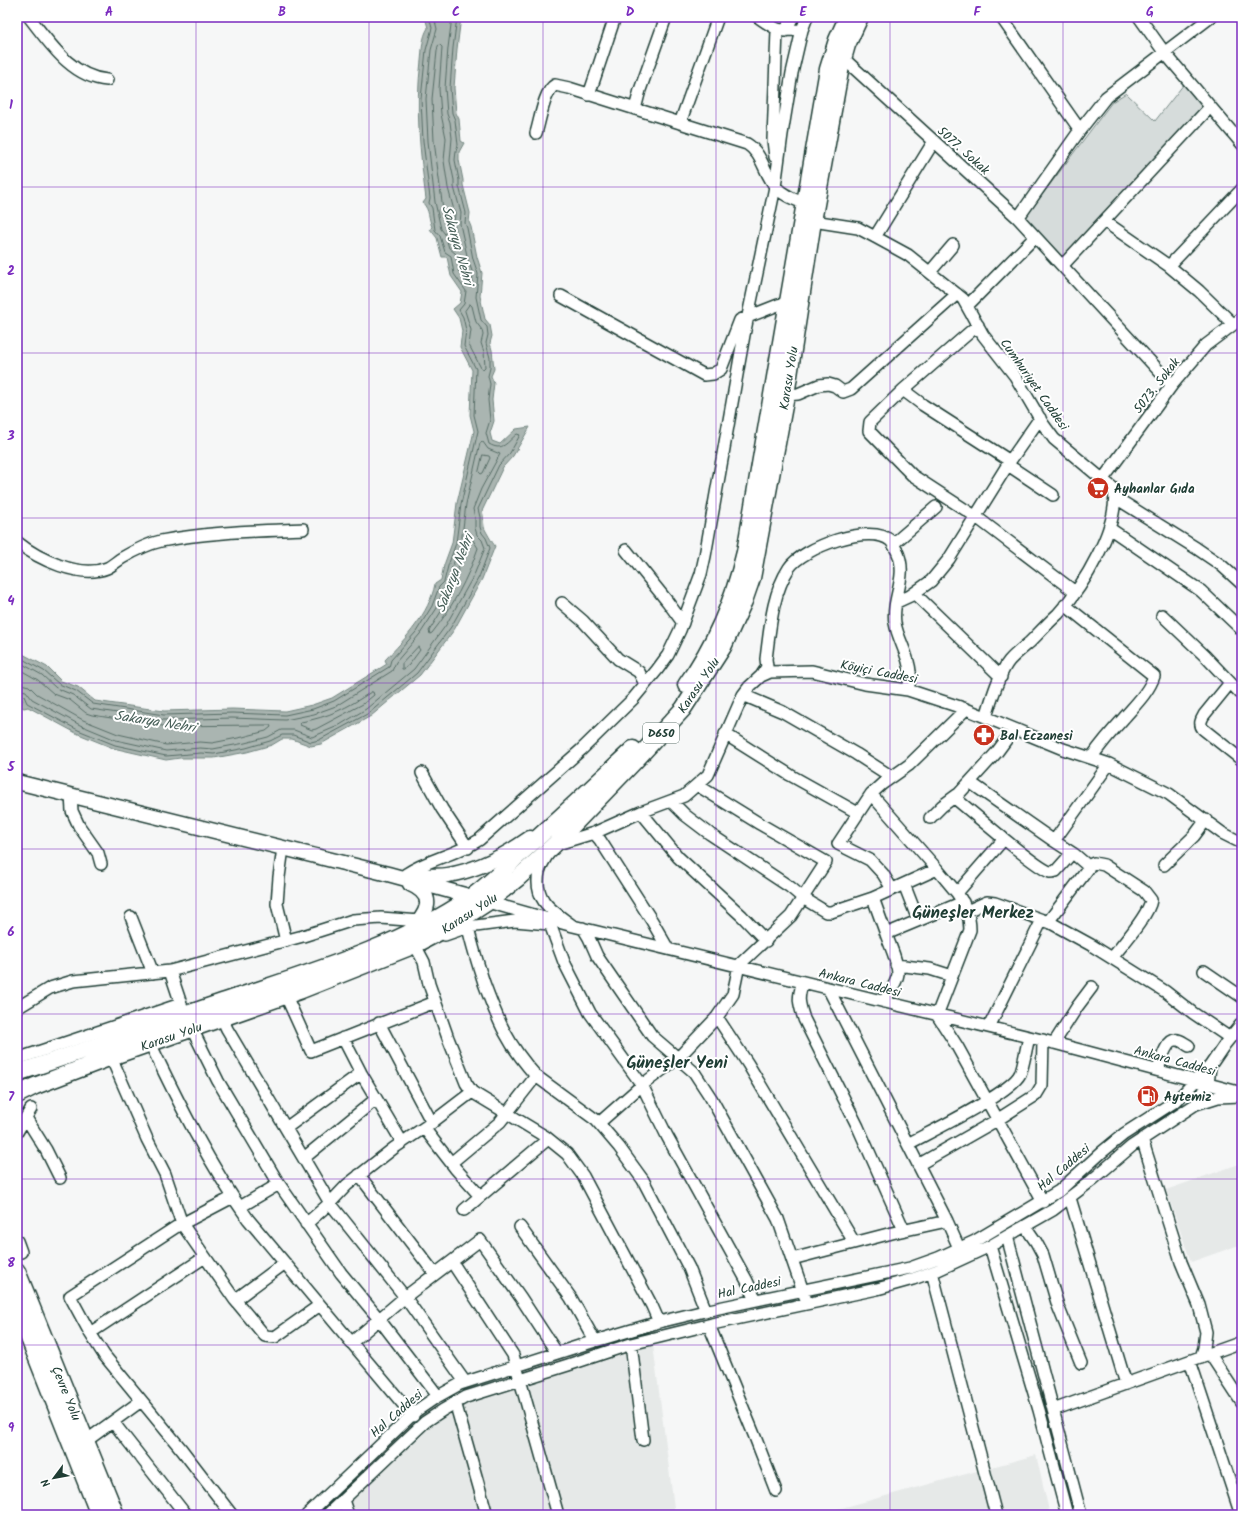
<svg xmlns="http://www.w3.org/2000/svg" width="1259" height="1532" viewBox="0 0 1259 1532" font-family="Kalam,sans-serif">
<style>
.built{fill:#e6e9e8}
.green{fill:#d6dcdb;stroke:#7a8c88}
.water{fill:#aab5b1;stroke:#72857f}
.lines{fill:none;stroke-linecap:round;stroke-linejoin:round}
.shore{stroke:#576d66;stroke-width:1}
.minor-casing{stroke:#1f3d34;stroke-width:14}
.major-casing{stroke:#1f3d34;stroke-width:17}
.highway-casing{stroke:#1f3d34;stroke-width:19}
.minor{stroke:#fff;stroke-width:11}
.major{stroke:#fff;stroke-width:14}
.highway{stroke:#fff;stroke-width:16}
.grid{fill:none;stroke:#7b2cbf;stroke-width:1;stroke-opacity:0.55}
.labels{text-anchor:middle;stroke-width:4;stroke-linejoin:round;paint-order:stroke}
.shield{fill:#fff;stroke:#627771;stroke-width:1}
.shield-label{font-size:12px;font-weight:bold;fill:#1f3d34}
.street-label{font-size:13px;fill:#1f3d34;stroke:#fff}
.poi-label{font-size:13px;font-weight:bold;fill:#1f3d34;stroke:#fff;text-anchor:start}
.water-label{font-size:14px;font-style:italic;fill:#49615a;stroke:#fff}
.district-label{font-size:17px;font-weight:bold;fill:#1f3d34;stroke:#fff}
.neatline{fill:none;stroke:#7b2cbf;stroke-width:1.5}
.grid-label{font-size:13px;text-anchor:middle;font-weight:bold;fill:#7b2cbf}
</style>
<rect width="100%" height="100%" fill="#f6f7f7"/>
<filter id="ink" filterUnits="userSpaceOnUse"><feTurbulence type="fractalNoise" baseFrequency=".025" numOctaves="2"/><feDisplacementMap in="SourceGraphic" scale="8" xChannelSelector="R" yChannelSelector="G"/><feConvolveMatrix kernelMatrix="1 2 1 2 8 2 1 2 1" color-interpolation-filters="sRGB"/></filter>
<g filter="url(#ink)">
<!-- built -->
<path class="built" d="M1242 1163V1244L1191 1262 1166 1190Z
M653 1345 675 1515H333L424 1430 464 1403Z
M1036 1455 1050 1515H816Z"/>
<!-- green -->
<path class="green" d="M1184 84 1202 107 1066 256H1059L1028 223 1027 215 1112 102 1126 93 1155 121Z"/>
<!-- water -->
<path class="water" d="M425 17H461L457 49 454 88 456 113 459 119 461 141 464 143 459 152V160L463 180V185L470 213 469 222 471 227 477 257 482 273 480 296 485 319 490 325 492 336 490 343 492 350 494 369 491 376 494 383 492 400 494 421 490 433 492 441 500 444 516 429 530 427 513 456 503 467 482 511C484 517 483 521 484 527 484 528 493 544 495 546L482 579 454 630 420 675 371 716 321 744 311 746 292 739H282L272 745 247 752 214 758H180L166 760 113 748 76 733 28 707 24 708 20 706 23 700 17 697V651L47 667 61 681 78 687 95 701 164 711 232 709 285 711 312 705 332 698 387 664 385 660C406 638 429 614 435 584L441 580 444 565 452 543 457 503 474 431 470 415 472 370 460 347 462 331 459 318 453 309 460 303 462 292 451 276 447 257H442L437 238 430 229 432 227C428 217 430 211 423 203L426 199C420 153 415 107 421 61 422 51 422 37 428 28Z"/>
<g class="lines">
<!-- shore -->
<path class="shore" d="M434 17 437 29 431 50 426 99 428 141 435 202 441 229 445 234 449 248 456 254 459 272 470 286 472 284 473 274 468 260 460 224 461 213 454 187V180L450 161 452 138 450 122 447 114 445 88 448 48 452 17
M440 45 442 47 439 89 441 114 446 138 444 161 448 188 455 214 454 223 458 243 456 245 454 243 444 217 434 141 432 99 437 51 438 46Z
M470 304 472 306 476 322 482 330 483 335 481 343 484 352 485 367 483 369 481 368 469 345 471 330 465 311Z
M483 455 489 456 490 458 483 473 481 474 479 472Z
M469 537H471L478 548C468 578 452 608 432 633L430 634 429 631 442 610 449 593 454 586 458 569Z
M418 647 420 650 409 665 404 669H402V664Z
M17 656 44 671 59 684 76 691 93 704 164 715 232 713 285 715 313 709 334 701 389 667 391 660 416 632 432 606 439 587 444 582 448 566 456 543 461 504 478 431 474 415 476 369 464 346 466 330 463 317 459 310 464 304 466 291 454 274 451 256 445 252 440 236 435 230 432 208 429 203 430 198 423 141 421 99 426 50 432 28 429 17
M17 661 42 675 56 688 73 695 91 709 164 720 232 718 285 720 314 714 336 706 392 671 396 662 420 634 437 608 443 590 449 584 452 567 461 544 466 504 480 443 483 442 488 449 500 454 481 489 473 509 475 518V528L477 535 482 540 485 548 474 575 446 625 414 669 366 709 338 726 312 737 294 730H281L268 737 245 743 213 749 200 748 166 751 116 740 80 725 32 699 26 691 17 689
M17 668 38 680 54 694 70 700 86 713 92 715 163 726 262 725H270L271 727 266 731 243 737 212 743 200 742 166 745 118 734 83 720 37 694 29 686 17 683
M371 692H373L374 695 363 704 316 729 312 730 300 725 301 722C329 717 347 708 371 692Z
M17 694 24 696 27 703 78 730 115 745 166 756 201 753 214 754 246 748 270 741 282 735H293L311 742 319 740 369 713 417 673 451 627 479 577 490 548 486 538 482 533 480 527V517L478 509 499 465 510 453 520 435 517 434C507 442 503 452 489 444L486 433 490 420 488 400 490 384 488 376 490 368V358L486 343 488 335 487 327 481 320 476 297 478 274 473 259 467 228 465 223 466 213 459 186V180L455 160 456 151 458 145 455 120 452 113 450 88 453 48 457 17"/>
<!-- minor casing -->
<g class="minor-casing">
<path id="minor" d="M29 17C49 42 71 77 107 80
M758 17C778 31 777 31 802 30
M1001 17 1080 130
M1139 17 1164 52 1242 144
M785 31 793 17
M843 58 1018 218 1172 385
M589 95 615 17
M635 109 640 90 666 17
M680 123 718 17
M536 133C540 121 544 91 555 85L569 88 747 144C762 153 764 173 775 186 782 195 794 199 804 203
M775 157 773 140 777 30
M1018 218 1080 130 1106 97 1211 17
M813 221 858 228 875 237 908 255 963 299 983 335 1015 376 1043 424 1054 439 1114 489C1120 526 1083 587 1058 614 1048 623 1039 633 1030 642 1023 648 1015 654 1009 661 999 673 991 701 986 717
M1104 221 1169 266 1199 291 1233 324
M875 237 934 141
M1063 265 1210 107
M1169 266 1242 189
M930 272 953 245
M561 296 704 375 713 374 721 369 740 320 778 305 788 303
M967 306 1035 237
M978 325 903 390 870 422 869 431 912 475 975 516 1075 592
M903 390 923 405 1010 461
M786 395 798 394 819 385 828 384 835 386 843 392 851 389 957 294
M1008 465 1053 495
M1103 479 1172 385 1206 345 1242 318
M1116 498 1196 548 1221 565 1242 584
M1109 528 1201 591 1242 630
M17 542C38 559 80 579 107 568 112 566 117 561 122 558 134 551 147 544 161 541 208 532 256 531 303 529
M893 544 936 507
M626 550 667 601 683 623
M914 593 1001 677
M897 602 910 596 931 581 949 559 1010 461 1040 418
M562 603 583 621 618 659 639 672 645 684
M1065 605 1154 676C1149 692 1134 706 1123 719 1112 731 1101 744 1091 758
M1162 615 1205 656 1242 695
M761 676 767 667 766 659C770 629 772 594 789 568 802 548 871 522 891 541 893 543 895 548 897 551 909 577 891 598 895 623 898 640 909 655 910 672 911 678 909 684 908 690
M1230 683 1204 715C1201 720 1199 724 1203 729L1242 760
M743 695 783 712 856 754 892 777
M725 734 790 775 858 813
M422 773 442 809 468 848
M971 783 1054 841
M871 794 838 844 870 860 883 874 892 889
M71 795 72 811 79 826 98 853 101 864
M671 801 685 815 710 834 790 887 803 898 826 912H831L873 898 937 869 871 794 882 784 909 765 966 709
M641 812 678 857 742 916 766 941
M930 818 942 806 957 795
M594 833 600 840 652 921 668 949
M1004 839C1013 846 1040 869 1050 872 1053 872 1053 872 1056 871L1072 853
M283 848 279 877 277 904 286 941
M1164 865 1194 836 1206 820
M1088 866 1094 863 1104 865 1144 891 1151 900C1149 915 1122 945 1112 958
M937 869 957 893 1004 839 956 799V797L997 752 1014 729
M406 874C428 859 456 855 479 840L581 750 633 699 657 670 668 655 680 630 701 574 705 556 744 335 775 187 782 134 792 73 802 30 807 17
M904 884 918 920
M957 893C965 905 970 915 970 930L937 1015 957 1046 1043 1202
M873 898 886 934 963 902
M484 901 573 926 1054 1043 1242 1093
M967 911 987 902 995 903 1051 923 1091 945 1166 992 1193 1013 1230 1038
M131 917 153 973
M1048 922 1088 869V866L1074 854 1054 841 1109 764
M550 924 564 962 590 1013 642 1085 667 1136 747 1281 756 1300
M573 926C553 911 533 901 539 872 541 863 549 853 554 845L594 833 641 812 684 796 708 775 743 695 749 687 761 676 770 672 812 671 865 684 908 690 966 709 1063 749 1109 764 1169 794 1222 833 1242 843
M583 928 589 938 597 956 652 1036 694 1072 711 1098 778 1219 805 1297
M445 935 468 927 515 921 549 924
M422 943 415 945 424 962 429 984 448 1038 466 1083 472 1092
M896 965 930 969 952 976
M170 971 183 1010
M1204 971 1242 997
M803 982C797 999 799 1003 804 1019L858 1127 904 1230
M828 988 947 1221 959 1248
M286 996 311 1051 435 1002
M884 1002C888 994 897 983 898 974 898 961 890 946 886 934
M17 1008 50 988 73 981 170 971 303 936 353 920 381 918 420 921
M717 1017 748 1064 854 1242
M222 1018 227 1029 330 1203 405 1297 465 1382
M379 1023 432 1123
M989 1027 1042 920
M192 1029 218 1081 279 1184 240 1207
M343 1038 361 1073 402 1142
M150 1043C178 1102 210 1166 248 1219L413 1416
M1054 1043 1077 1007 1092 987
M111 1057 147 1139 165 1174 182 1224 235 1300 265 1336 275 1337 320 1305
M17 1059 181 1004
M1158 1070C1161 1061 1166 1038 1178 1040 1182 1041 1186 1044 1189 1046
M536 1076 596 1120 619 1147 643 1180 689 1268 706 1311
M1196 1104 1218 1097 1241 1096
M26 1118 46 1150 60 1178
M599 1123 642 1085 678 1058 717 1017 733 994 739 965 791 916 826 862 760 824 697 785
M286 1128 361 1073
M424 1128 455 1168 480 1196
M17 1132 31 1109
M1142 1139 1181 1262 1199 1305 1206 1332 1204 1348 1201 1357
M908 1144C930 1132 1011 1093 1020 1074 1024 1065 1026 1047 1029 1038
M304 1158 376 1099
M451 1163 500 1122 536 1076C508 1045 498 1021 484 983 478 964 472 946 468 927
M918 1165 997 1120 1036 1095 1042 1085 1043 1040
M359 1175 435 1274
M279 1184 341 1273 379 1319 438 1396
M1070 1198 1126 1384
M464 1210 548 1139
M306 1224 330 1203 347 1185 394 1148 434 1121 472 1092 546 1137 567 1154 583 1176 652 1306 659 1322
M1025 1226 1036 1242 1043 1255 1058 1306 1081 1363
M520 1227 571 1298 595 1341
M1007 1236 1081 1515
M17 1241 21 1252 17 1253
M990 1246 1039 1410 1067 1515
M792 1259 892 1233 947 1221
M452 1262 513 1355 558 1515
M932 1272 996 1515
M235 1300 285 1263
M709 1325 755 1437 776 1491
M90 1333 205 1257
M351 1343 405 1297 480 1240 521 1298 557 1353
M631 1344 643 1440
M1210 1354 1242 1403
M1190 1361 1241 1515
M455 1402 487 1515
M1053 1410 1242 1342
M113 1422 186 1515
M86 1441 141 1401
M343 1500 348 1515
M232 1515 182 1450 104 1355 90 1333 70 1296 176 1227 233 1197
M307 1515 416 1411 435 1398 460 1384 595 1341 659 1322 709 1310 910 1268 938 1258 975 1241 1059 1191 1102 1152 1124 1134 1177 1100 1210 1066 1225 1044 1242 1023
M327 1515 425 1422 443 1410 466 1397 568 1365 631 1344 712 1324 877 1289 913 1279 938 1270 990 1246 1053 1210 1091 1181 1132 1146 1196 1104 1208 1085 1210 1066"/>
</g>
<!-- major casing -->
<g class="major-casing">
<path id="major" d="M17 782 388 874 472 897
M414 875C425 875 437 877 448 875 478 870 506 855 530 838
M410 884C438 896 427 914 410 931"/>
</g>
<!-- highway casing -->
<g class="highway-casing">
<path id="highway" d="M686 685C714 646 734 599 745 552L828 69 837 40 847 18
M17 1073C85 1051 151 1026 219 1003 304 974 395 949 470 898 489 885 505 868 521 853 559 819 596 784 633 749
M17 1095 35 1086 111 1057 299 991 415 945 451 926 488 902 518 878 554 845 635 761 683 709 723 647 744 601 752 578 786 395 813 221 841 66 847 45 860 17
M17 1271 116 1515
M17 1308 99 1515"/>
</g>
<!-- minor -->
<use href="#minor" class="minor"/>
<!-- major -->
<use href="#major" class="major"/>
<!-- highway -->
<use href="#highway" class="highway"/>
</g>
</g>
<!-- grid -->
<path class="grid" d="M196 17V1515M369 17V1515M543 17V1515M716 17V1515M890 17V1515M1063 17V1515M17 187H1242M17 353H1242M17 518H1242M17 683H1242M17 849H1242M17 1014H1242M17 1179H1242M17 1345H1242"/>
<!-- icons -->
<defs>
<g id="supermarket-disc" transform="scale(1.15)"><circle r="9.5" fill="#c8321e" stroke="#fff"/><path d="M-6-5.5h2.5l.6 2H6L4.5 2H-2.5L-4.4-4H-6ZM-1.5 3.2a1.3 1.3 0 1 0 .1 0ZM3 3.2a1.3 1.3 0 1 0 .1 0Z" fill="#fff"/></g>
<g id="pharmacy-disc" transform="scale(1.15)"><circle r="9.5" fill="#c8321e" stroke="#fff"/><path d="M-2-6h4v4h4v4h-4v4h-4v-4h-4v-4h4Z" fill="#fff"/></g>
<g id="fuel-disc" transform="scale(1.15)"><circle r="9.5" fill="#c8321e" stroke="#fff"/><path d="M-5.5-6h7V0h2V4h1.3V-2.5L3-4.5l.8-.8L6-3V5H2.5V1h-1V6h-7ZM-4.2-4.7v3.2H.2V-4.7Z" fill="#fff"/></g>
</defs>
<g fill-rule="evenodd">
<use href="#supermarket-disc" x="1098" y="488"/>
<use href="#pharmacy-disc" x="984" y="735"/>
<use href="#fuel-disc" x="1148" y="1096"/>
</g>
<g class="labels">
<!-- shield labels -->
<rect class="shield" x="643" y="723" width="36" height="20" rx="3"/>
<g class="shield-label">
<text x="661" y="737">D650</text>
</g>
<!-- street labels -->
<g class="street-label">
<text transform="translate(964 150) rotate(42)" y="5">5077. Sokak</text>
<text transform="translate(788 378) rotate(-81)" y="5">Karasu Yolu</text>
<text transform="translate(1035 384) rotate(55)" y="5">Cumhuriyet Caddesi</text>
<text transform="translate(1156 385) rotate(-52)" y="5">5073. Sokak</text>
<text transform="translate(879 671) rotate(11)" y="5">Köyiçi Caddesi</text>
<text transform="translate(698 685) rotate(-56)" y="5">Karasu Yolu</text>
<text transform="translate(469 913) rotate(-33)" y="5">Karasu Yolu</text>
<text transform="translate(860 982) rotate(14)" y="5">Ankara Caddesi</text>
<text transform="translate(171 1036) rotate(-19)" y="5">Karasu Yolu</text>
<text transform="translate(1175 1060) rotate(15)" y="5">Ankara Caddesi</text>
<text transform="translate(1063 1167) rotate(-40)" y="5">Hal Caddesi</text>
<text transform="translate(749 1287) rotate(-12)" y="5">Hal Caddesi</text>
<text transform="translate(67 1393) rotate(68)" y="5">Çevre Yolu</text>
<text transform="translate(396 1413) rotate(-41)" y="5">Hal Caddesi</text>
</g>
<!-- poi labels -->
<g class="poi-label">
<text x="1114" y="493">Ayhanlar Gıda</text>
<text x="1000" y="740">Bal Eczanesi</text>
<text x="1164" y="1101">Aytemiz</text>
</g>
<!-- water labels -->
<g class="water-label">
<text transform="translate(458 245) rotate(74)" y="5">Sakarya Nehri</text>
<text transform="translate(454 573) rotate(-69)" y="5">Sakarya Nehri</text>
<text transform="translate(155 721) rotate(9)" y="5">Sakarya Nehri</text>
</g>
<!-- district labels -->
<g class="district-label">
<text x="973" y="918">Güneşler Merkez</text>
<text x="677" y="1068">Güneşler Yeni</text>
</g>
</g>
<!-- margin -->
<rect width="1259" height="1532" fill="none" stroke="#fff" stroke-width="44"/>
<!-- north arrow -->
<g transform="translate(54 1478) rotate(238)" stroke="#ffffff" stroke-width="3" paint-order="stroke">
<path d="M0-3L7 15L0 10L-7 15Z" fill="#1f3d34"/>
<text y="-6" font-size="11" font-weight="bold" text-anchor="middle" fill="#1f3d34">N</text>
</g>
<rect x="22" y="22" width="1215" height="1488" class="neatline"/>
<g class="grid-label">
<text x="109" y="16">A</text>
<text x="282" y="16">B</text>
<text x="456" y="16">C</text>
<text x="630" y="16">D</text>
<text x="803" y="16">E</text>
<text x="977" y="16">F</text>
<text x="1150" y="16">G</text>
<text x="11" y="109">1</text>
<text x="11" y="275">2</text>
<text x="11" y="440">3</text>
<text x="11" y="605">4</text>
<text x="11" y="771">5</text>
<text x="11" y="936">6</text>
<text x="11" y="1101">7</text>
<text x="11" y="1267">8</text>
<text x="11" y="1432">9</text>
</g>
</svg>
